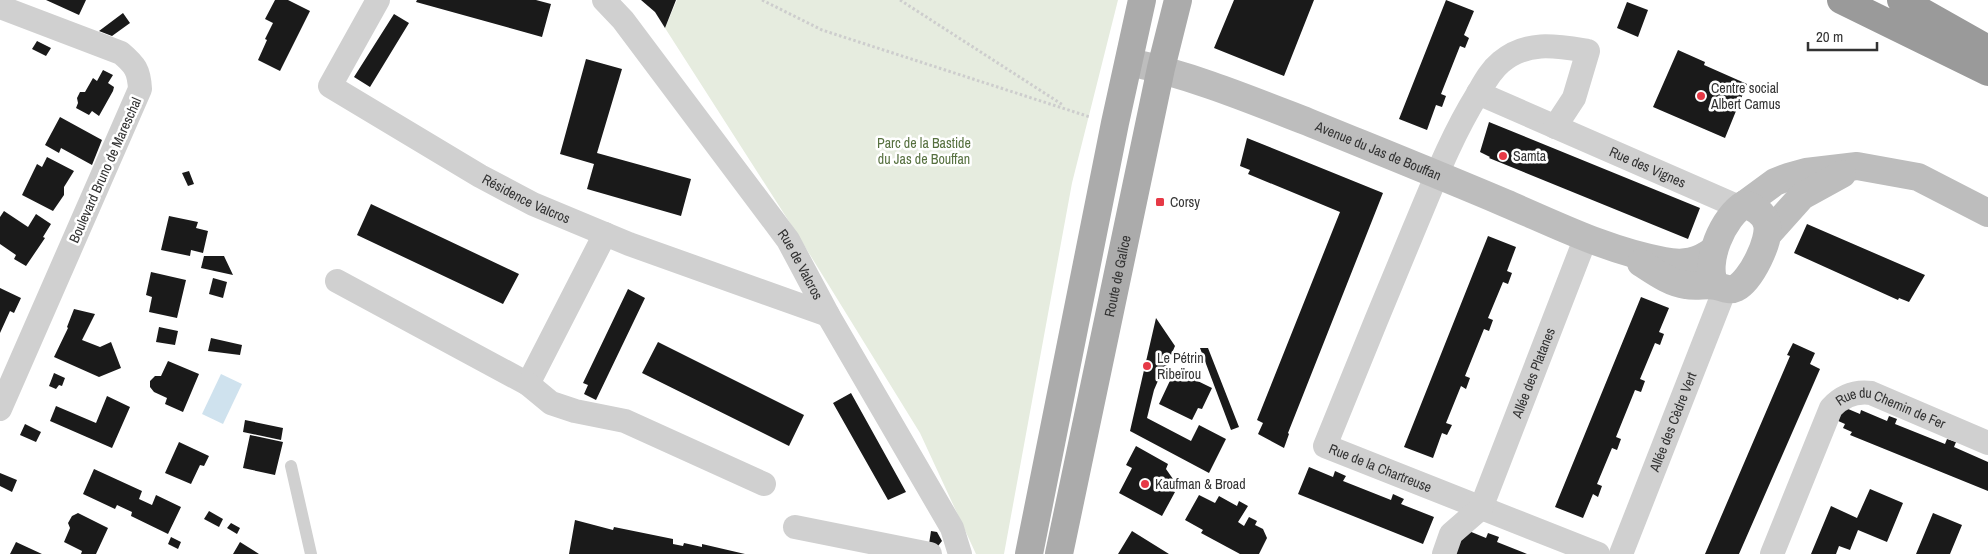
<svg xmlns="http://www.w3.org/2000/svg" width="1988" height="554" viewBox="0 0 1988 554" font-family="'Archivo Narrow',sans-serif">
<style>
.green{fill:#e6ecdf}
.water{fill:#cfe2ee}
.building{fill:#1a1a1a}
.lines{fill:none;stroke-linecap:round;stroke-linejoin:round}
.path{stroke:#cdcdcd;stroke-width:3;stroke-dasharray:2.5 2.5;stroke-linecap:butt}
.lane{stroke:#d0d0d0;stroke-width:12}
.street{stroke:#d0d0d0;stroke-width:24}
.secondary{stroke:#bdbdbd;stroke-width:28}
.primary{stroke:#ababab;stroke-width:28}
.highway{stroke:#9a9a9a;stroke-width:28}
.poi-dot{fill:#e63946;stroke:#fff;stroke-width:2}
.labels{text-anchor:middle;stroke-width:5;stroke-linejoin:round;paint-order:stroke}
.poi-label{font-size:14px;fill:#333;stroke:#fff;text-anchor:start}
.park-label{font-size:14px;fill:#56703f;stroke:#fff}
.street-label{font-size:14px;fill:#333;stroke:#fff}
</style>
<rect width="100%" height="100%" fill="#fff"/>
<!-- green -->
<path class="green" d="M677 0H1118L1072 183 1004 554H976L920 433 799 237 665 28Z"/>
<!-- water -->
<path class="water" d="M221 374 242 384 223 424 202 414Z"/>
<!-- building -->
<path class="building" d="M46 0H86L79 15Z
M275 0H288L310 11 280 71 258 60 267 40 265 39 273 23 265 19Z
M417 0H536L551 4 542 37 416 2Z
M641 0H676L665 28 655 12Z
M1234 0H1314L1284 76 1214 48Z
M1446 0 1474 11 1464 35 1469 38 1465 48 1460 46 1441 94 1446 96 1442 107 1436 105 1427 130 1399 119Z
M1627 2 1648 10 1638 37 1617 28Z
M123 13 130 23 112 36 99 31Z
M394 14 409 23 370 87 354 77Z
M37 41 51 48 46 56 32 49Z
M1678 50 1705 62 1704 65 1747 84 1725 138 1653 107Z
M586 59 622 69 597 153 691 179 681 216 587 189 594 164 560 154Z
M103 70 113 75 108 83 114 87 113 91 99 116 92 111 89 115 76 108 78 103 77 98 80 92H85L93 78 97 81Z
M60 117 102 140 92 165 61 148 59 153 45 145Z
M1489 122 1700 208 1688 239 1489 158 1490 157 1480 152Z
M1247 138 1383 193 1288 433 1289 434 1284 448 1258 434 1263 423 1257 420 1340 212 1248 174 1250 170 1240 166Z
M47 157 74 171 64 187V195L53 211 22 195 37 164 42 167Z
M189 171 194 184 188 186 182 173Z
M371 204 519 274 503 304 357 235Z
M4 211 28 227 36 214 51 224 43 237 45 238 26 266 14 259 16 255 0 244V217Z
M169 216 198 222 196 228 208 231 203 253 191 250 190 256 161 250Z
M1807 224 1925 275 1909 302 1899 298 1898 300 1794 253Z
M1488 236 1516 247 1507 271 1512 273 1508 284 1503 282 1488 318 1493 320 1489 331 1484 329 1465 376 1470 378 1466 389 1461 386 1446 423 1452 425 1447 435 1442 433 1433 458 1404 447Z
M204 256H224L233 275 201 268Z
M151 272 186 280 177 318 149 312 152 297 146 295Z
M213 278 227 282 223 298 209 294Z
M0 288 21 298 14 313 10 311 0 333Z
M628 289 645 298 596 400 584 394 588 385 583 383Z
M1641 297 1669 308 1659 332 1664 334 1660 345 1655 343 1640 379 1645 381 1641 392 1635 390 1616 437 1621 439 1617 450 1612 448 1597 484 1602 486 1598 497 1593 494 1583 518 1555 507Z
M74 309 95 314 82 340 100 347 111 342 121 368 99 377 54 357 68 328 67 327Z
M1156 318 1175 346 1162 376H1160L1154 390 1147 418 1191 441 1199 425 1226 439 1209 473 1130 431Z
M159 327 178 331 175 345 156 342Z
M211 338 242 345 240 355 208 351Z
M658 342 804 415 789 446 642 373Z
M1793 343 1815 353 1810 364 1820 369 1739 554H1705L1790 356 1787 355Z
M1200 348H1208L1239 427 1231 430Z
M168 361 199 374 183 412 165 404 167 398 154 392 150 387V381L155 376H161Z
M1175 370 1212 388 1202 409 1198 408 1192 420 1159 404Z
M54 373 65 378 62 386 59 385 56 389 49 386Z
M851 393 906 492 888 500 833 403Z
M107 396 130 407 112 448 50 421 56 406 96 423Z
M1841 406 1860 414 1861 410 1887 421 1889 416 1897 419 1895 424 1945 444 1947 439 1956 442 1954 447 1988 462V491L1850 435 1852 432 1843 428 1845 424 1836 420Z
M245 420 283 428 281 440 243 432Z
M25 424 41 432 36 442 20 435Z
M250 435 283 442 275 475 243 468Z
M179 442 209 456 204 466 200 465 191 484 165 473Z
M1136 446 1168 464 1166 469 1173 479 1171 490 1175 492 1162 516 1119 493 1132 468 1126 465Z
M1309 467 1333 477 1335 471 1346 476 1343 481 1391 500 1393 494 1404 499 1401 504 1434 517 1423 544 1298 494Z
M94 469 142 491 139 499 152 505 156 495 181 507 168 534 131 516 132 512 117 505 115 509 83 494Z
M0 473 17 480 12 492 0 486Z
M1870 489 1903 503 1887 542 1858 530 1850 550 1839 546 1836 554H1811L1831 506 1857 518Z
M1199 495 1215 503 1219 496 1237 506 1239 501 1248 506 1238 522 1244 526 1249 517 1257 521 1255 525 1263 529 1267 538 1259 554H1240L1201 533 1203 530 1185 520Z
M209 511 223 519 219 527 204 519Z
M78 513 108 528 96 554H81L82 551 64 542 70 528 68 523 72 516Z
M1933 513 1962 525 1950 554H1916Z
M575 520 613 530 614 527 673 539V544L683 546 684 543 702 547V544L745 554H569Z
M231 523 240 528 237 534 227 528Z
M1464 529 1486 538 1488 533 1499 537 1497 542 1527 554H1453Z
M931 531 937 532 942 541 938 546 929 544Z
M1132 531 1169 554H1118Z
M171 537 181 542 178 549 168 544Z
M16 542 42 554H10Z
M240 542 259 554H233Z"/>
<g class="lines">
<!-- path -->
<path class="path" d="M762 0 822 30 1090 117
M900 0 1063 105"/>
<!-- lane -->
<path class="lane" d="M291 466 311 554"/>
<!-- street -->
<g class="street">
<path id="s1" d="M378 0 330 86 480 176 533 204 629 244 828 315"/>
<path id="s2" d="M604 0 623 20 788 240 828 315 952 528 960 554"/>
<path d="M0 7 121 53C135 65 139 70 140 89L0 409"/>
<path id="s3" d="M1478 93 1739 207"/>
<path id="s4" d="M1555 127 1574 98 1588 51C1557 46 1527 40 1501 62 1490 71 1484 83 1477 95 1451 137 1433 184 1414 229 1384 301 1354 374 1325 446L1598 554"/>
<path d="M337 281 528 384 605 234"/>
<path d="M528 384 551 403 575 411 625 421 764 484"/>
<path d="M795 527 930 554"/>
<path id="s5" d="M1444 554 1451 534 1481 508 1586 237"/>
<path id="s6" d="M1621 554 1725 289"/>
<path id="s7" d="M1772 554 1831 408C1842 396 1855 391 1871 393L1988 443"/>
</g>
<!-- secondary -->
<g class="secondary">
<path id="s8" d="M1129 62C1191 75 1249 99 1308 122 1374 149 1439 175 1505 203 1557 225 1608 251 1664 261 1684 265 1698 262 1714 250"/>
<path d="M1745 204 1775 182 1788 177 1806 172 1857 166 1918 177 1988 213"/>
<path d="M1768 234 1802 196 1842 174"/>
<path d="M1641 263C1655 272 1670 283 1686 285 1696 287 1708 284 1717 286 1724 288 1730 291 1736 288 1751 280 1771 240 1767 224 1764 213 1755 208 1745 204 1724 215 1702 264 1716 286"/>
</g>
<!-- primary -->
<g class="primary">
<path d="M1029 554 1115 123 1142 0"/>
<path id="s9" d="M1059 554 1161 68 1178 0"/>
</g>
<!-- highway -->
<path class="highway" d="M1841 0 1988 72
M1901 0 1988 49"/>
</g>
<!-- markers -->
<g class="poi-dot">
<circle cx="1701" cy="96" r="5"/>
<circle cx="1503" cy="156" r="5"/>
<rect x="1155" y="197" width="10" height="10" rx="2.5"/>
<circle cx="1147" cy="366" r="5"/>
<circle cx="1145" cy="484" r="5"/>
</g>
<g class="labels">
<!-- poi labels -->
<g class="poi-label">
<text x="1711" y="93">Centre social<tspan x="1711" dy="16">Albert Camus</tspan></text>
<text x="1513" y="161">Samta</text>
<text x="1170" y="207">Corsy</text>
<text x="1157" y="363">Le Pétrin<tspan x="1157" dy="16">Ribeïrou</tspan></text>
<text x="1155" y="489">Kaufman &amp; Broad</text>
</g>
<!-- park labels -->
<g class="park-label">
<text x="924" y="148">Parc de la Bastide<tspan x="924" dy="16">du Jas de Bouffan</tspan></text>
</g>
<!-- street labels -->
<g class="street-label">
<text dy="5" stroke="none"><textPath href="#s8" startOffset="265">Avenue du Jas de Bouffan</textPath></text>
<text dy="5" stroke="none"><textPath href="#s3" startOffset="185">Rue des Vignes</textPath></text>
<text transform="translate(105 170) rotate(-66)" y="5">Boulevard Bruno de Mareschal</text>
<text dy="5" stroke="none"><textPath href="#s1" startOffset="325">Résidence Valcros</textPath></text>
<text dy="5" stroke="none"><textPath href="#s2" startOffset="330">Rue de Valcros</textPath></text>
<text dy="5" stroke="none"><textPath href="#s9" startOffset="284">Route de Galice</textPath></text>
<text dy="5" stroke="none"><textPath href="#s5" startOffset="206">Allée des Platanes</textPath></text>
<text dy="5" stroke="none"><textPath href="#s7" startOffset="224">Rue du Chemin de Fer</textPath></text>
<text dy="5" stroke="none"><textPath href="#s6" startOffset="142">Allée des Cèdre Vert</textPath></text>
<text dy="5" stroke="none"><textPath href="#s4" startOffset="658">Rue de la Chartreuse</textPath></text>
</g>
</g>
<!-- scale -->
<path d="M1808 42v8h69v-8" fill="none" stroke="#333333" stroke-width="2.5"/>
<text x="1816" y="42" font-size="15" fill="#333333" stroke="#ffffff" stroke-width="4" paint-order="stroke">20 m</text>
</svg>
